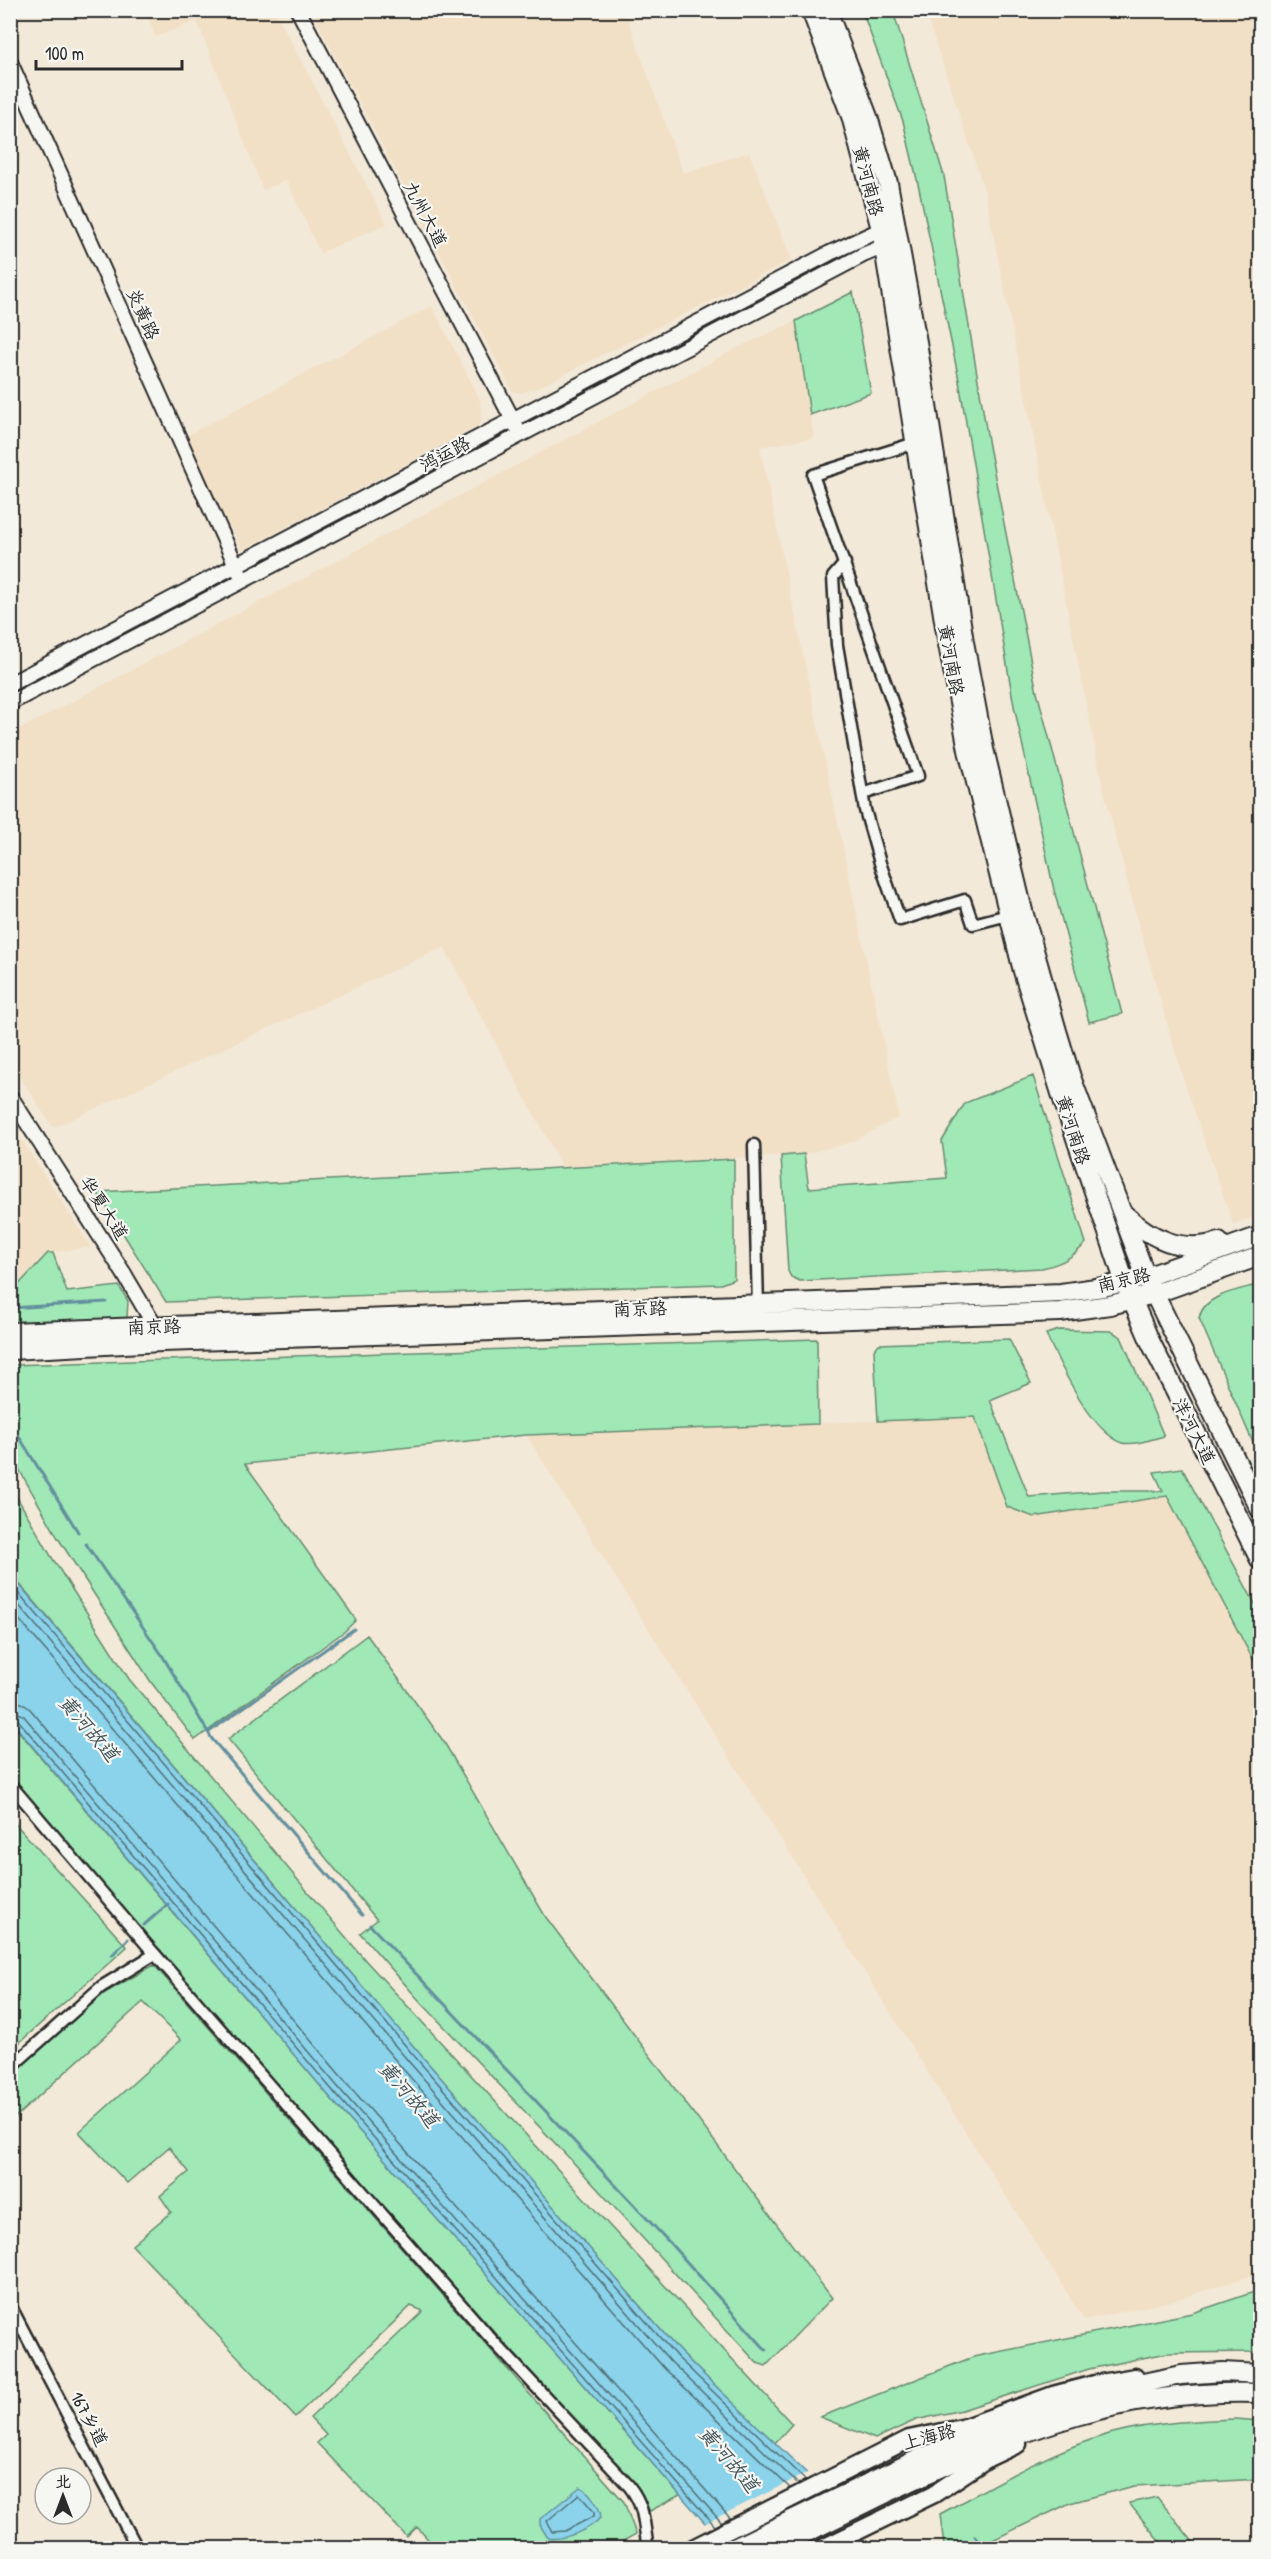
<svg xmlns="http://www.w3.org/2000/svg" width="1271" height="2559" viewBox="0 0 1271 2559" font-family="'Patrick Hand','LXGW WenKai TC',sans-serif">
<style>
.built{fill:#f1e0c6}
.green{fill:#a0e8b6;stroke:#668a70;stroke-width:1.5}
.water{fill:#8ad3ea;stroke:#64909e;stroke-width:1.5}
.pier{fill:#f3e9d8}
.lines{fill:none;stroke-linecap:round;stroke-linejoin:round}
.shore{stroke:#516e77;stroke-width:1.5}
.stream{stroke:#64909e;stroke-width:3}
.minor-casing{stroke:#2b2b2b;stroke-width:15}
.tertiary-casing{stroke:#2b2b2b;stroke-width:18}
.secondary-casing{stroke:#2b2b2b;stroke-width:21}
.primary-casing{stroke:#2b2b2b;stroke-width:22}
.trunk-casing{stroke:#2b2b2b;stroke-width:22}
.minor{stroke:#f6f6f2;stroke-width:10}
.tertiary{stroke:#f6f6f2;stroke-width:14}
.secondary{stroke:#f6f6f2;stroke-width:16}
.primary{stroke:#f6f6f2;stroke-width:18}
.trunk{stroke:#f6f6f2;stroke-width:18}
.labels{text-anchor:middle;stroke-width:4.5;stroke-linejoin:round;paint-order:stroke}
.street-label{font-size:18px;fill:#2b2b2b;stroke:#f6f6f2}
.water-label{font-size:20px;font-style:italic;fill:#43555b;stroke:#f6f6f2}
</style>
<rect width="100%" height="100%" fill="#f3e9d8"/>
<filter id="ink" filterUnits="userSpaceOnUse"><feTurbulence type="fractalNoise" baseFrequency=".0167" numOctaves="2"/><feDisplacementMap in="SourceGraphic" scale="12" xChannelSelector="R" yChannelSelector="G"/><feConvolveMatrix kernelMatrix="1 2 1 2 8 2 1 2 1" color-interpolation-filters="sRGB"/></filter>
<g filter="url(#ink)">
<!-- built -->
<path class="built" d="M145 11H275L387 224 320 253 286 180 263 190 197 21 156 37Z
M311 11H625L683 173 749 152 792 260 537 388 520 393 512 390Z
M925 11H1260V1215L1233 1224 1182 1075 1137 919 1101 779 985 192Z
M432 306 480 399 482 420 477 427 242 550 184 437Z
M796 321 814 438 760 447 899 1117 852 1142 804 1154 563 1168 444 947 53 1128 11 1063V734L741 346Z
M10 1122 91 1247 48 1253 11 1294Z
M975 1417 1007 1507 1034 1517 1167 1496 1260 1673V2273L1172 2301 1084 2320 526 1435Z"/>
<!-- green -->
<path class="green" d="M862 11H893L944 176 989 446 1036 688 1122 1014 1089 1022 1054 890 1014 706 958 375 919 188 903 121Z
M853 292 871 393 810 415 796 321Z
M1033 1076 1086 1243C1072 1258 1061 1264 1042 1268L800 1281 791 1277 788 1271 781 1156 804 1154 809 1188 947 1178 942 1141 965 1103Z
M734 1159V1279L721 1284 166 1302 97 1192Z
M48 1253H53L67 1292 119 1286 128 1301 127 1317 120 1322 11 1327 10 1294Z
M1260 1284V1459L1199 1318C1204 1294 1240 1290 1260 1284Z
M1059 1330 1111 1331 1121 1337 1164 1436C1153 1439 1133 1446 1123 1443 1092 1433 1059 1363 1046 1334Z
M817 1339 818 1424 526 1435 245 1464 356 1620 345 1631 195 1740 151 1682 58 1538 11 1455V1365Z
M1009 1339 1031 1383 990 1400 1029 1497 1102 1491H1163L1154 1472 1182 1468 1260 1613V1673L1167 1496 1034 1517 1007 1507 975 1417 878 1421 874 1350 879 1344Z
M10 1485 51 1556 129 1679 366 1961 792 2424 775 2443 681 2353 420 2054 11 1574Z
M367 1635 444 1742 545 1916 832 2298 766 2366 757 2363 572 2161 417 1998 360 1933 377 1920 228 1739Z
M10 1721 334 2102 680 2495 650 2511 631 2483 356 2178 11 1777Z
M10 1818 127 1947 11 2050H10Z
M154 1965 624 2502 636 2534 611 2548H432L434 2546 417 2527 407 2537 317 2443 326 2435 310 2418 423 2311 411 2306 295 2417 132 2245 171 2212 160 2196 189 2172 169 2147 127 2183 79 2132 181 2040 143 2002 11 2121V2076L103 1994Z
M1260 2290V2352L1167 2353 1089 2369 962 2410 916 2420 875 2439 820 2417 973 2357 1192 2313Z
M1236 2419 1260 2421V2479L1134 2486 1070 2503 976 2548H935L944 2546 940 2514C990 2487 1041 2456 1096 2438 1140 2423 1189 2421 1236 2419Z
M1157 2497 1198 2548H1165L1129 2503Z"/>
<!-- water -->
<path class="water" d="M10 1574 420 2054 681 2353 816 2482 866 2548H727L334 2102 11 1721Z
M580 2487C589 2490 600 2507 601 2517 591 2529 564 2541 548 2538L540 2525V2519Z"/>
<!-- pier -->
<path class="pier" d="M809 2472 866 2543 855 2548H723L702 2525Z"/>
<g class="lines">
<!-- shore -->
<path class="shore" d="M10 1583 416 2058 677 2357 805 2480
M10 1595 410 2063 671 2362 798 2484
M10 1609 403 2069 664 2368 790 2488
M10 1701 22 1703 30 1709 351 2088 730 2518
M10 1710 23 1715 344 2094 722 2523
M10 1717 18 1720 339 2098 715 2526
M579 2494 594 2512V2516L565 2531 552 2532 547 2521Z"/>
<!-- stream -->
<path class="stream" d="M10 1308 106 1302
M10 1422 78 1532
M86 1544 162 1655 212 1739 362 1915
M209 1732 354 1629
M144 1925 168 1904
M370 1925 668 2241 766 2350
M112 1955 128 1939
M975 2536 983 2548"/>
<!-- minor casing -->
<g class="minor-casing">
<path id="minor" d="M845 563 833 577 837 645 865 810 880 863 900 920 965 900 973 924 1008 915
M863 794 918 776 813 475 915 443
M754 1145 758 1307
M10 1784 146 1944 493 2341 629 2486C646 2508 643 2523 648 2548
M10 2068 101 1987 155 1954
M10 2305 137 2548"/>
</g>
<!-- tertiary casing -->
<g class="tertiary-casing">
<path id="tertiary" d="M298 10 516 426
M10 62 239 572
M10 684 830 253 889 226
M10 703 863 255 892 243
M10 1096 123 1272 159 1333"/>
</g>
<!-- secondary casing -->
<g class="secondary-casing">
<path id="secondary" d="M693 2548 909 2439 962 2428 1053 2395 1095 2384 1135 2377
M823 2548 934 2494 988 2458 1018 2444"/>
</g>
<!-- primary casing -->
<g class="primary-casing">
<path id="primary" d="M811 10 851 116 881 229 947 639 968 750 1023 971 1064 1103 1125 1283 1150 1341 1260 1560
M827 10 868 117 888 183 917 342 964 642 984 749 1023 911 1057 1031 1071 1077 1146 1277 1260 1509
M1124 1214C1151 1239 1182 1254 1219 1242
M10 1332 1061 1293 1103 1287 1146 1277 1260 1236
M10 1350 162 1342 1060 1312 1110 1305 1154 1294 1260 1256"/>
</g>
<!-- trunk casing -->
<g class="trunk-casing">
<path id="trunk" d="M734 2548 918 2459 1057 2407 1124 2387 1181 2375 1223 2372 1260 2374
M775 2548C873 2501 971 2446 1076 2416 1135 2399 1199 2391 1260 2393"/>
</g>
<!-- minor -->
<use href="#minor" class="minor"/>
<!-- tertiary -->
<use href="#tertiary" class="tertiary"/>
<!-- secondary -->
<use href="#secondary" class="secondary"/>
<!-- primary -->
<use href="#primary" class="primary"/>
<!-- trunk -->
<use href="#trunk" class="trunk"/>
</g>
</g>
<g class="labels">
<!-- street labels -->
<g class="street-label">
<text transform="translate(868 181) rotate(75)" y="6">黄河南路</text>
<text transform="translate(425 214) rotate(62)" y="6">九州大道</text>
<text transform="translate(143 314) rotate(66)" y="6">炎黄路</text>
<text transform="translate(445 454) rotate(-28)" y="6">鸿运路</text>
<text transform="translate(951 660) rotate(80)" y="6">黄河南路</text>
<text transform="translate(1073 1130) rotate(72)" y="6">黄河南路</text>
<text transform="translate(104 1208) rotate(57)" y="6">华夏大道</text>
<text transform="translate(1124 1280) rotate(-13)" y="6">南京路</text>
<text transform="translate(640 1309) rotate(-2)" y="6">南京路</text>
<text transform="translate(154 1327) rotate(-2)" y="6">南京路</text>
<text transform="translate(1194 1431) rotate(63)" y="6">洋河大道</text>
<text transform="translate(89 2419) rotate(62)" y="6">167乡道</text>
<text transform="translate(929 2437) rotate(-15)" y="6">上海路</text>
</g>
<!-- water labels -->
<g class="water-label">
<text transform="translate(89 1728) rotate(49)" y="7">黄河故道</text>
<text transform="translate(409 2094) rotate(49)" y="7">黄河故道</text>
<text transform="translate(729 2459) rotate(49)" y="7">黄河故道</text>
</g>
</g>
<!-- margin -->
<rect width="1271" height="2559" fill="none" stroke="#f6f6f2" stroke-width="36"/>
<rect x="18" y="18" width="1235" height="2523" fill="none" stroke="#2b2b2b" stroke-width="2" filter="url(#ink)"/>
<!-- north arrow -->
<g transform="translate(63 2496)"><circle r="28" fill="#f6f6f2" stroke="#a5a5a2" stroke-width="1.5"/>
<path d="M0-4.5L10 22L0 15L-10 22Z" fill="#2b2b2b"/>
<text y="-9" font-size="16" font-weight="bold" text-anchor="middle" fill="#2b2b2b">北</text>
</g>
<!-- scale -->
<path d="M36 60v9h146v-9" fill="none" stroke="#2b2b2b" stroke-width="3"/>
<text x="45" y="60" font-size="18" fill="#2b2b2b" stroke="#f6f6f2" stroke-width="4.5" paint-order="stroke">100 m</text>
</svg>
